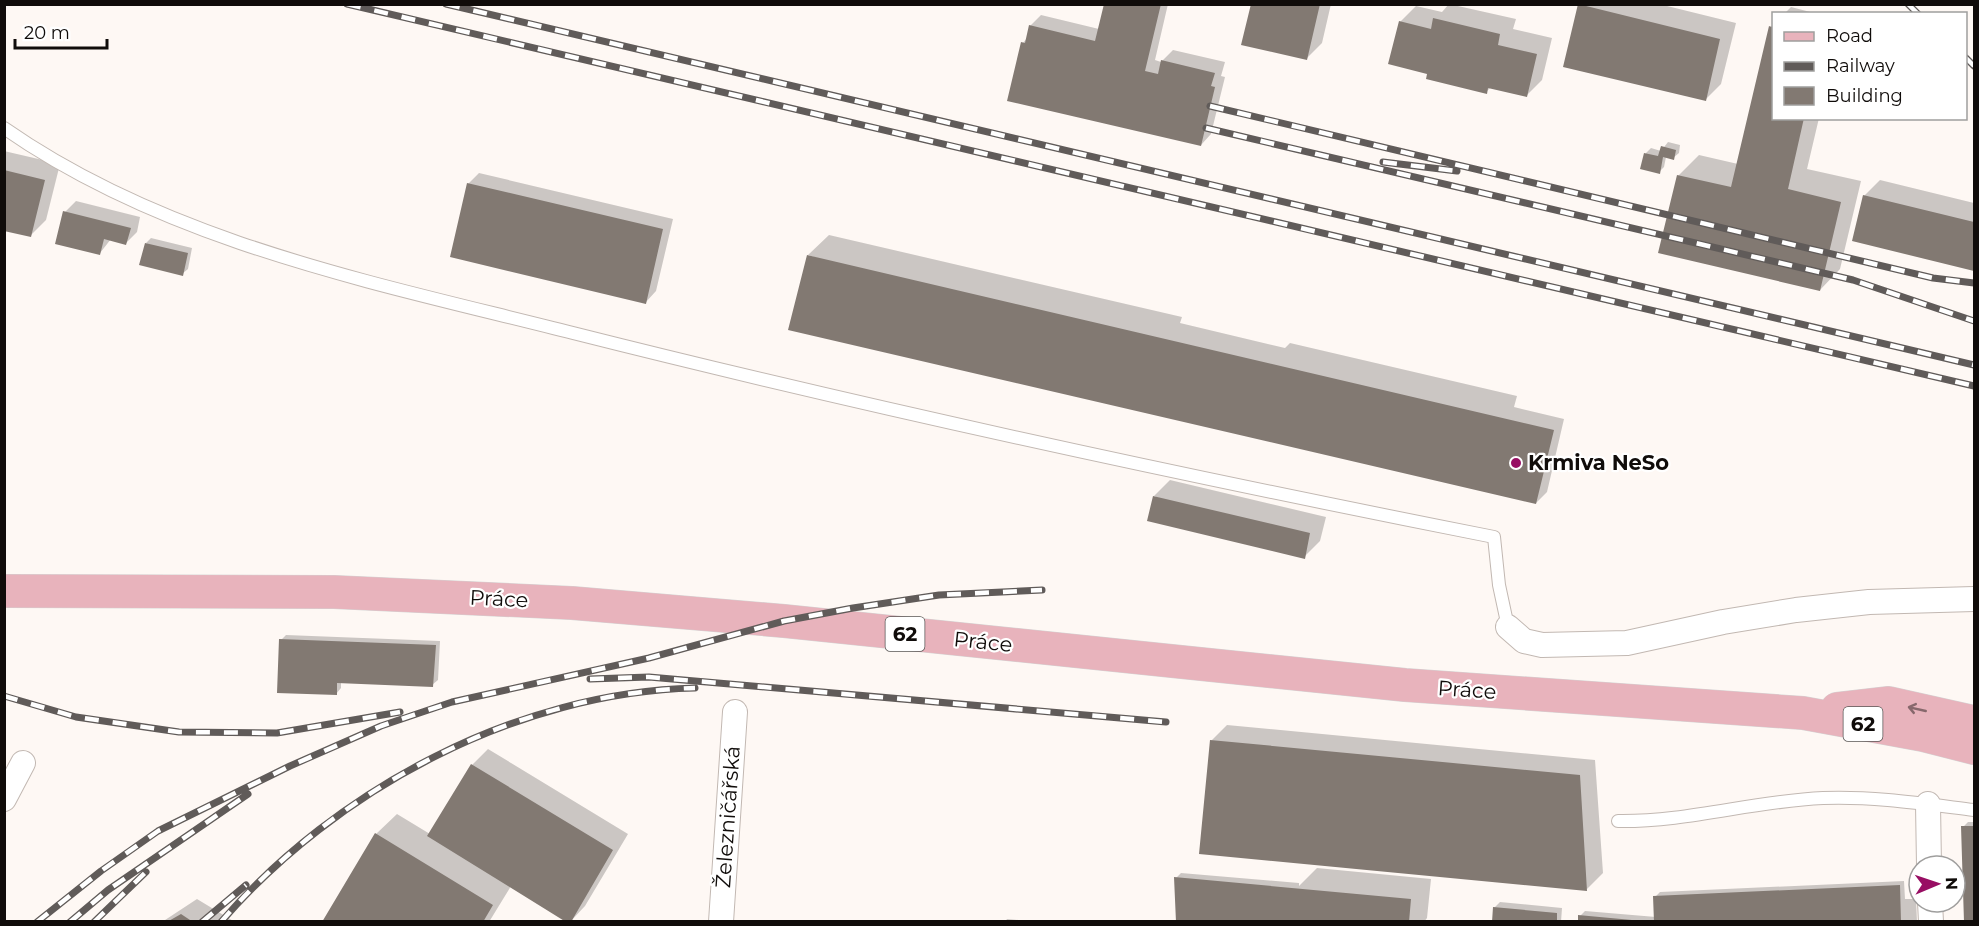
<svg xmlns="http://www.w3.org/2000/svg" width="1979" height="926" viewBox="0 0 1979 926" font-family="Montserrat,sans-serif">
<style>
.shadow{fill:#0003}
.building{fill:#827972}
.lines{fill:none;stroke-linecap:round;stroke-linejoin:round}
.lane-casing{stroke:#c2b8b2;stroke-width:14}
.street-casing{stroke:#c2b8b2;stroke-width:26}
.primary-casing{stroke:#d4d3d3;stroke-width:34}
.lane{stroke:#fff;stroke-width:12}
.street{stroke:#fff;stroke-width:24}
.primary{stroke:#e8b3bc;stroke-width:33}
.rail-casing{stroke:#605b59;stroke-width:7}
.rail{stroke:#fff;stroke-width:4.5;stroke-dasharray:14;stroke-linecap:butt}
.oneway{stroke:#87686c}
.poi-dot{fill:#980e63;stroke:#fff;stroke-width:2}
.labels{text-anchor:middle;stroke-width:4.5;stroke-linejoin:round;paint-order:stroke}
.shield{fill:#fff;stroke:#585554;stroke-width:1.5}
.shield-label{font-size:20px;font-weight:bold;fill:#100c0a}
.poi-label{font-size:21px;font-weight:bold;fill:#100c0a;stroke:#fff;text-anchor:start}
.street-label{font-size:21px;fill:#100c0a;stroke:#fff}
</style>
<rect width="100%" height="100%" fill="#fef8f4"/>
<!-- shadow -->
<path class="shadow" d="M1105 4H1168L1155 60 1161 62 1173 50 1225 62 1221 76 1225 77 1211 134 1201 145 1023 43 1027 38 1030 26 1041 15 1099 29Z
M1252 4H1331L1322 43 1306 59Z
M1449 4 1516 19 1513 29 1552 38 1542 80 1526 96 1491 87 1486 92 1429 73 1400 22 1416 6 1442 12Z
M1580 4H1659L1736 23 1721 84 1705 100Z
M1791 7 1818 14H1784Z
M1774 24V118H1819L1807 169 1861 181 1840 269 1820 290 1678 176 1699 155 1738 164 1770 27Z
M1668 142 1680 145 1679 153 1673 158 1666 157 1664 167 1659 172 1642 168 1646 153 1651 148 1661 151Z
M4 151 60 164 46 220 30 236 4 229Z
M479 173 673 219 656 291 646 302 468 184Z
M1880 180 1974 203V267L1854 240 1864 196Z
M76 201 140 217 137 232 126 243 111 239 100 253 65 212Z
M829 235 1182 317 1180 323 1285 348 1290 343 1517 396 1514 407 1564 419 1547 492 1536 503 808 255Z
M151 238 192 248 188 269 182 274 146 243Z
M1170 480 1326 517 1320 541 1304 557 1154 496Z
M286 635 440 641 438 680 432 685 341 682V688L336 694 281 640Z
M1227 725 1595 760 1603 873 1587 889 1211 741Z
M488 749 628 834 585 906 570 922 511 886 489 922H323L376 834 397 814 430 834 472 765Z
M1968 822H1974V922H1966L1963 827Z
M1317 868 1431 879 1427 918 1424 922H1177L1176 878 1181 873 1299 883V886Z
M1904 881 1905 899H1916L1917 922H1579L1580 916 1585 911 1656 917 1655 897 1660 892Z
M197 899 235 922H162Z
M1500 902 1562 908 1561 922H1493L1494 908Z
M1007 919 1042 922H1005Z"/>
<!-- building -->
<path class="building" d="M1104 4H1161L1145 71 1158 74 1161 60 1215 73 1211 86 1215 87 1201 146 1007 101 1021 42 1025 43 1029 25 1095 41Z
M1251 4H1320L1307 60 1241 45Z
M1578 4 1720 39 1706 101 1563 67Z
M1433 18 1500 34 1498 45 1537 54 1527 97 1488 88 1487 94 1426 79 1427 74 1388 64 1399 21 1431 29Z
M1769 26 1774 28V118H1804L1788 189 1841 202 1820 291 1658 253 1677 175 1731 187Z
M1661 146 1676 150 1674 160 1663 157 1660 174 1640 169 1644 153 1658 156Z
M4 170 45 180 31 237 4 231Z
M467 183 663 229 646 304 450 257Z
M1863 195 1974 222V271L1852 241Z
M63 211 131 228 126 245 104 239 100 255 55 244Z
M145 243 188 253 183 276 139 265Z
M807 255 1554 430 1536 504 788 330Z
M1153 496 1310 533 1305 559 1147 521Z
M279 639 436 645 433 687 337 683V695L277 693Z
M1210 740 1580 775 1587 891 1199 854Z
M471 764 613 850 571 922H566L427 836Z
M1961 826H1974V922H1964Z
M375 833 493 905 483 922H322Z
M1174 877 1411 899 1409 922H1176Z
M1900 885 1901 922H1654L1653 896Z
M1493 907 1557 913V922H1492Z
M181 914 193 922H167Z
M1578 915 1632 920V922H1578Z"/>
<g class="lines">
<!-- lane casing -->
<g class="lane-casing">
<path id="lane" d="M4 128C170 244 380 284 573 333 878 410 1185 476 1494 537L1499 585 1508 627
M1618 821C1687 822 1754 801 1823 798 1873 796 1925 804 1974 810"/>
</g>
<!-- street casing -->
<g class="street-casing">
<path id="street" d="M1508 627 1524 641 1542 645 1627 643 1723 622 1796 610 1869 602 1974 599
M4 799 23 763
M1928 804 1929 866
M1930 902 1931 922
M721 922 735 712"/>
</g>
<!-- primary casing -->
<g class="primary-casing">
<path id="primary" d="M4 591 334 592 572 603 784 621 1405 685 1803 713 1923 735 1974 748
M1837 709 1889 703 1974 722"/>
</g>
<!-- lane -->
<use href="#lane" class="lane"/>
<!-- street -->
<use href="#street" class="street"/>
<!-- primary -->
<use href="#primary" class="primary"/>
<!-- rail casing -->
<g class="rail-casing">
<path id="rail" d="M347 4 1974 386
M446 4 1974 365
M1908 4 1918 14
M1966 58 1974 66
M1210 106 1933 278 1974 283
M1206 128 1853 280 1974 321
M1383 162 1457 171
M590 679 649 677 1166 722
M4 696 76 717 179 732 277 733 400 712
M37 922 101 871 158 831 290 766 381 726 452 702 649 658 784 621 853 608 939 595 1042 590
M70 922 108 890 248 794
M94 922 146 872
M202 922 246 885
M221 922C336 789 518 692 695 688"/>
</g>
<!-- rail -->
<use href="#rail" class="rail"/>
</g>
<!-- one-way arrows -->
<defs><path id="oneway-shaft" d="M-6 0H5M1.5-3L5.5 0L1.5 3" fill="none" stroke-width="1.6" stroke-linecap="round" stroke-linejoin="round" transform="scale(1.5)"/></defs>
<use class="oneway" href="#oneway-shaft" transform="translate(1917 709) rotate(-167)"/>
<!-- markers -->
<circle class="poi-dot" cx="1516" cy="463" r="6"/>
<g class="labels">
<!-- shield labels -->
<g class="shield">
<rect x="885.5" y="617" width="39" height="34" rx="4.5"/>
<rect x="1843.5" y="707" width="39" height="34" rx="4.5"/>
</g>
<g class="shield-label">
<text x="905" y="641">62</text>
<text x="1863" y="731">62</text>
</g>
<!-- poi labels -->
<g class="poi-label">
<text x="1528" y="470">Krmiva NeSo</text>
</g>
<!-- street labels -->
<g class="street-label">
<text transform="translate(499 599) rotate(3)" y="7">Práce</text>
<text transform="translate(983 642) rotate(6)" y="7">Práce</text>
<text transform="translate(1467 690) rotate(4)" y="7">Práce</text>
<text transform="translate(728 817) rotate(-86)" y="7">Železničářská</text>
</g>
</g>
<!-- border -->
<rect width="1979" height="926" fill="none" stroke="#100c0a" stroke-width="12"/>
<!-- legend -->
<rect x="1772" y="12" width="195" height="108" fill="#ffffff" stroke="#9f9e9d" stroke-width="1.5"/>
<rect x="1784" y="32" width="30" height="9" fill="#e8b3bc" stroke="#9f9e9d" stroke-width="1.5"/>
<text x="1826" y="42" font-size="18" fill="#100c0a">Road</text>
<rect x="1784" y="62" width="30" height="9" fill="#605b59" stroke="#9f9e9d" stroke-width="1.5"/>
<text x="1826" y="72" font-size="18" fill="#100c0a">Railway</text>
<rect x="1784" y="87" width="30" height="18" fill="#827972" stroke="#9f9e9d" stroke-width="1.5"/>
<text x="1826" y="102" font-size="18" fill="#100c0a">Building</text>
<!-- north arrow -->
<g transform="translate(1937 884) rotate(88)"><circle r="28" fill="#ffffff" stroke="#9f9e9d" stroke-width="1.5"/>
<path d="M0-4.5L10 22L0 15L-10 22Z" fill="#980e63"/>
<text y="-9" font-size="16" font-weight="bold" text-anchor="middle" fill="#100c0a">N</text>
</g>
<!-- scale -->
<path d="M15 39v9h92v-9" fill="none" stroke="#100c0a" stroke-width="3"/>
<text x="24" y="39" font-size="18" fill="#100c0a" stroke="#ffffff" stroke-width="4.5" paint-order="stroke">20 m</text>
</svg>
